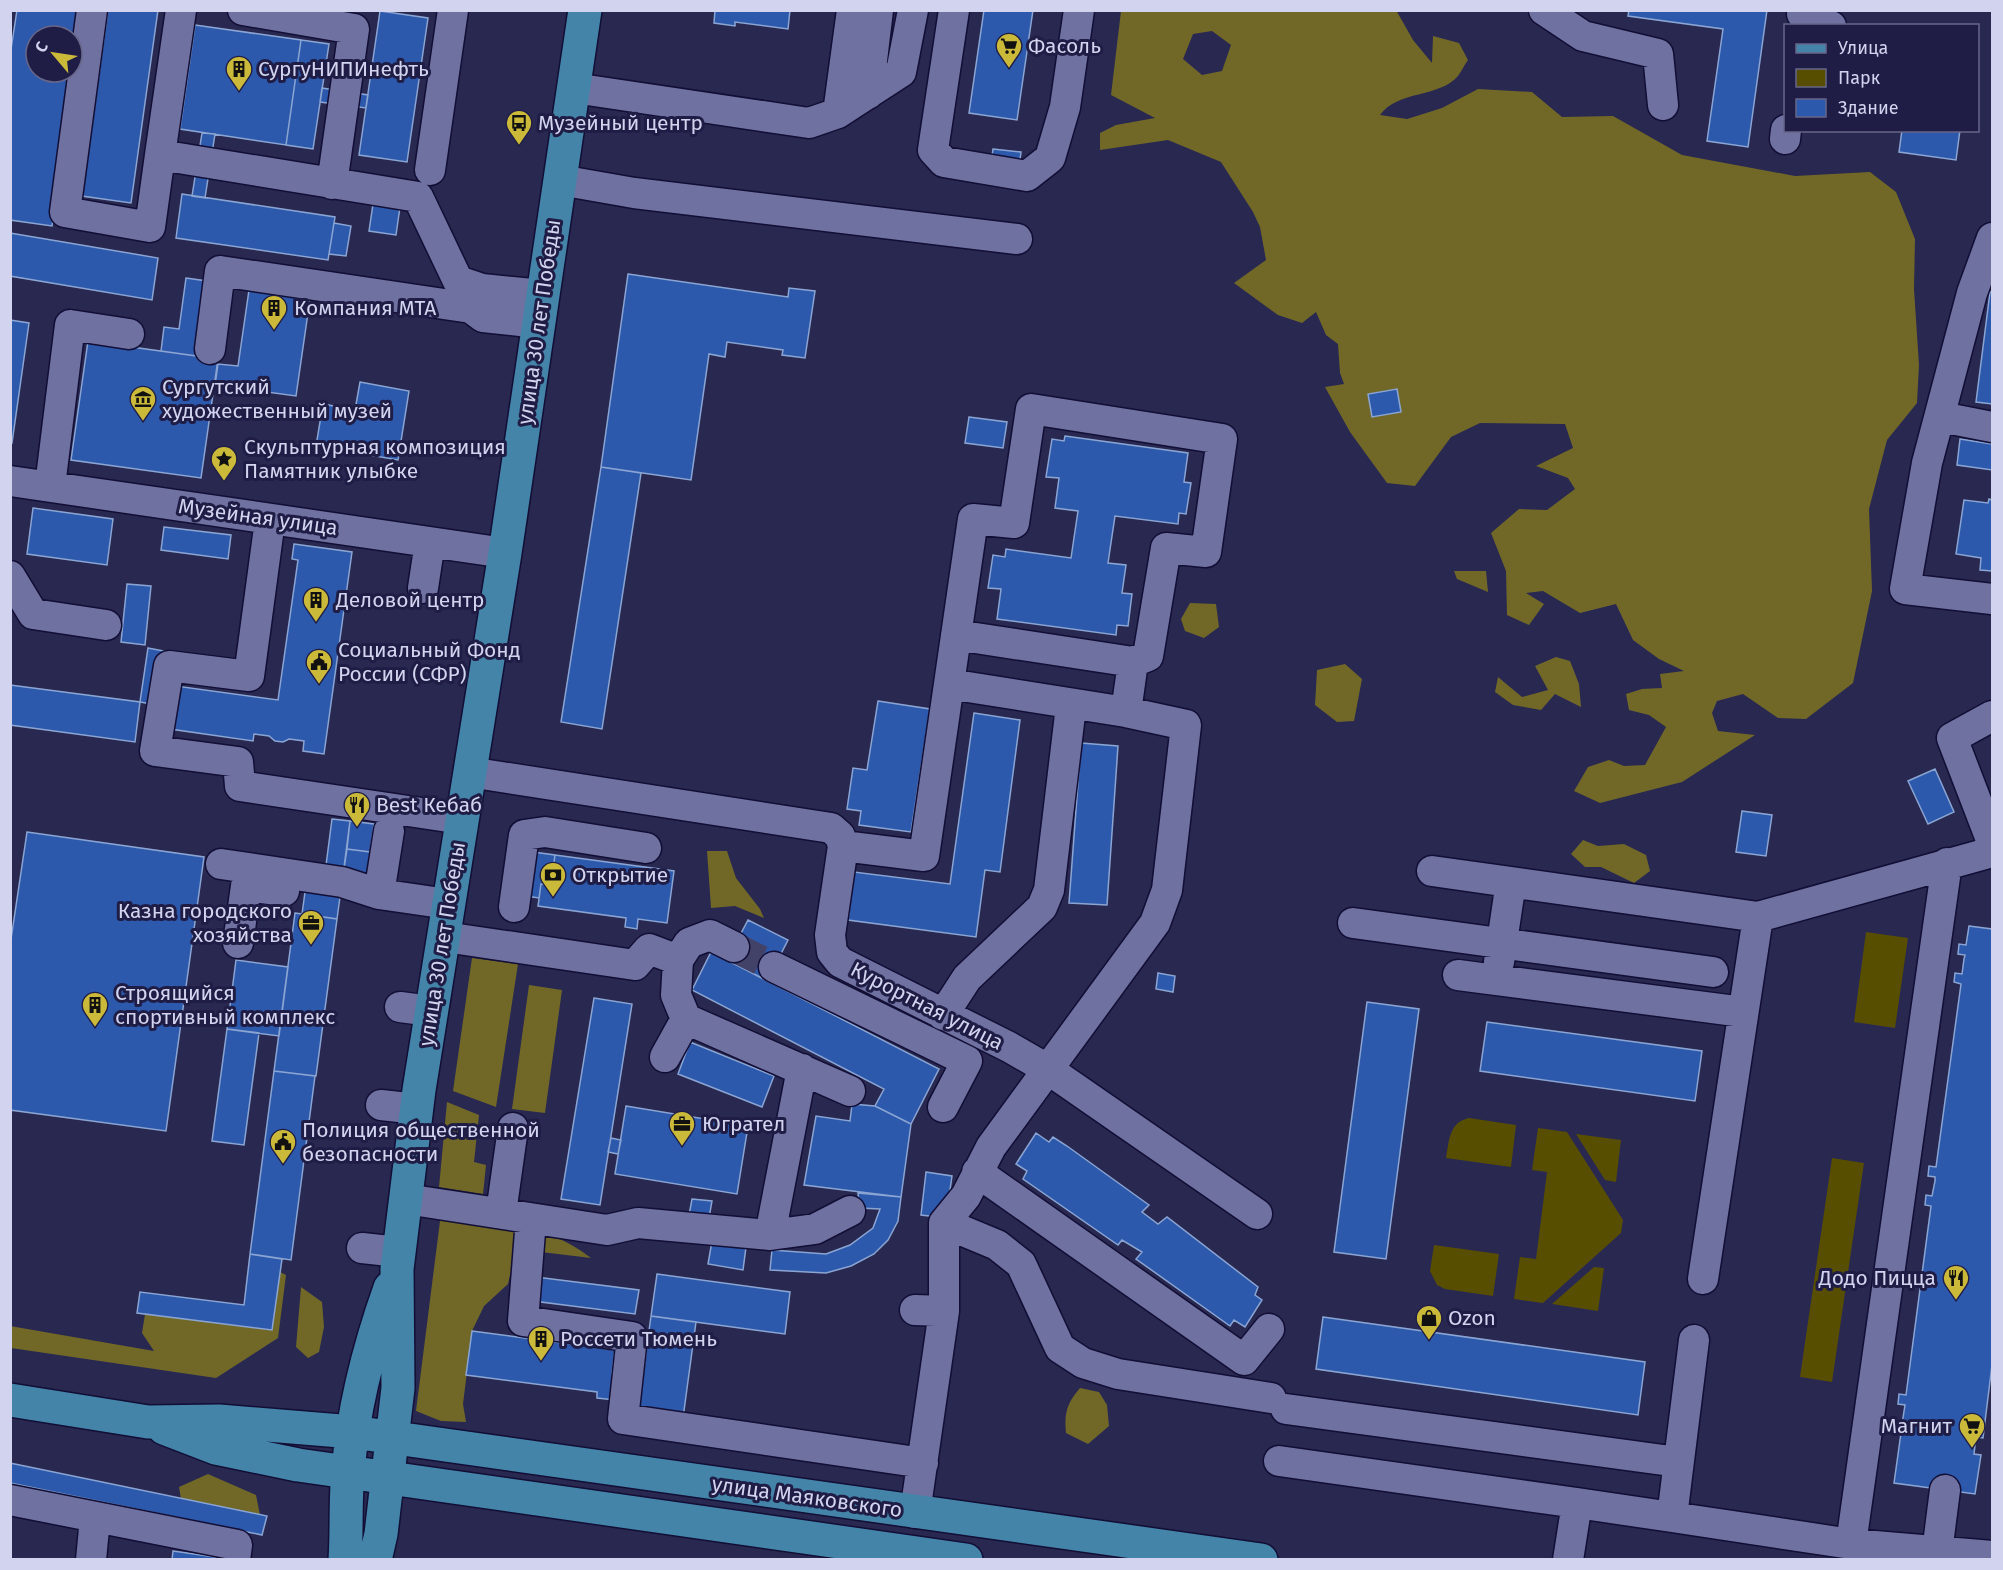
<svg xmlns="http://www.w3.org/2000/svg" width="2003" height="1570" viewBox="0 0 2003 1570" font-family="'Fira Sans',sans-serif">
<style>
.green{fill:#584e00}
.forest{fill:#716828;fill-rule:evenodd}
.building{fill:#2d59ac;stroke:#8ba5d3;stroke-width:1.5;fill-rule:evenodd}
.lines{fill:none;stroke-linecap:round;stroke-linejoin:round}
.minor-tunnel{stroke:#424269;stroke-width:30;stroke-dasharray:30 15;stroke-linecap:butt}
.minor-casing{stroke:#120e35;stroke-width:33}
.major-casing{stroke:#120e35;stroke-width:36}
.minor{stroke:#6f71a0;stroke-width:30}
.major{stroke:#4484a9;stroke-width:33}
.labels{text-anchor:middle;stroke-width:6;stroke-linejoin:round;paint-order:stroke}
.poi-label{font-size:21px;fill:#d2d4ef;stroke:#1f1d45;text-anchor:start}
.street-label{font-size:21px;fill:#d2d4ef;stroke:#1f1d45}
</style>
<rect width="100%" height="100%" fill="#282851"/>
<!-- green -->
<path class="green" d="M1866 932 1908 938 1895 1028 1854 1022Z
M1469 1118 1516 1125 1511 1167 1446 1158C1449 1141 1449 1122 1469 1118Z
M1538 1128 1567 1132 1623 1220 1621 1233 1543 1303 1514 1299 1520 1257 1536 1259 1547 1172 1532 1170Z
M1576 1134 1621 1140 1616 1182 1605 1180Z
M1832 1158 1864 1163 1832 1382 1800 1377Z
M1434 1245 1499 1254 1493 1296 1445 1289 1437 1285 1430 1271Z
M1594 1267 1604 1268 1598 1311 1552 1304Z"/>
<!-- forest -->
<path class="forest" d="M1396 10 1413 40 1432 63 1433 36 1459 43 1468 60C1464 65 1462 71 1458 76 1439 98 1398 90 1380 115L1407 119 1442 108 1478 89 1532 92 1562 117 1613 116 1682 155 1795 176 1870 172 1896 192 1915 239 1914 289 1919 365 1917 403 1887 440 1869 509 1872 591 1853 683 1806 719 1778 718 1743 694 1717 701 1712 713 1718 731 1755 735 1682 782 1600 803 1574 791 1588 767 1609 760 1624 766 1645 765 1666 727 1649 715 1629 710 1626 694 1642 689 1662 688 1660 674 1684 671 1659 659 1633 640 1616 604 1580 613 1543 591 1526 593 1544 604 1529 625 1507 615 1506 571 1491 533 1519 509 1547 510 1575 489 1568 478 1536 466 1573 448 1565 424 1480 423 1451 437 1415 486 1387 483 1350 432 1325 387 1344 384 1340 373 1338 344 1326 335 1316 312 1302 323 1278 315 1234 283 1266 260 1260 227 1253 212 1221 162 1168 140 1100 150V133L1116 125 1155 118 1111 95 1121 11ZM1212 31 1231 45 1222 71 1202 75 1183 59 1193 34ZM1396 389 1401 412 1372 417 1368 394Z
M1454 571H1486L1488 592 1457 579Z
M1190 603 1216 604 1219 627 1204 638 1185 631 1181 619Z
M1556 657 1570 661 1579 684 1581 707 1555 694 1541 710 1513 705 1495 692 1498 677 1522 697 1548 690 1535 666Z
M1345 664 1362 679 1354 721 1337 722 1315 705 1317 670Z
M1583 840 1598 846 1624 844 1646 855 1650 871 1634 883 1601 867H1585L1571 854Z
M707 851H727L736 878 760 909 764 918 735 906 711 908Z
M472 958 518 964 496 1107 453 1091Z
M529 985 562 990 545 1113 512 1109Z
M447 1102 479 1115 474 1162 486 1165 483 1194 439 1187Z
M441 1213C493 1221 549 1224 591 1258L516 1249 508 1284 484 1306 472 1331 463 1404 466 1422 441 1421 416 1411Z
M280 1272 286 1275 278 1338 216 1378 11 1348 10 1326 154 1351 142 1333 145 1314 272 1330Z
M301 1287 322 1302 324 1327 319 1352 308 1358 296 1347Z
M1080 1388 1099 1392 1107 1405 1109 1426 1088 1444 1066 1433C1064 1413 1067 1403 1080 1388Z
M208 1474 256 1495 260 1515 181 1499 179 1487Z"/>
<!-- building -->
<path class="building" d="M17 10H84L52 226 10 220V56ZM36 36H72V72H36Z
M108 10H158L131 203 82 196Z
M715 10H790L788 29 735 22V26L714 23Z
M984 10H1033L1017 120 969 113Z
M1629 10H1767L1748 147 1707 141 1723 29 1628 16Z
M380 11 428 18 407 162 359 155Z
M195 25 301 40 286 145 180 129Z
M301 40 329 44 313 149 286 145Z
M322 88 368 95 366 108 320 102Z
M1902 130H1960L1956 160 1899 152Z
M202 133 215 134 205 198 192 196Z
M993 149 1021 152 1019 167 991 163Z
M182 194 335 217 328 260 176 238Z
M373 204 400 207 396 235 369 231Z
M334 223 351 226 346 256 329 254Z
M10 233 158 258 152 300 10 276Z
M628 274 788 297 789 288 815 291 805 358 782 355 783 350 727 342 725 357 709 354 691 480 601 467Z
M186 278 207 281 196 356 161 351 164 327 179 329Z
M249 290 310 299 296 396 215 385 218 364 238 366Z
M1990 292H1992V404L1976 402Z
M10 320 29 323 12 443H10Z
M88 341 218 359 201 478 71 460Z
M360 382 409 391 398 460 316 446 323 404 355 410Z
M1397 389 1401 412 1372 417 1368 394Z
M969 417 1007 422 1003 448 965 443Z
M1065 436 1188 453 1184 482 1191 483 1186 514 1179 513 1178 524 1115 516 1108 563 1126 565 1122 593 1132 594 1128 626 1117 625 1116 635 997 619 1001 589 988 588 993 555 1005 557 1006 549 1071 558 1078 511 1055 508 1059 478 1046 477 1052 439 1064 441Z
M1960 439 1992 444V470L1957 465Z
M601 467 641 473 602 729 561 722Z
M1989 499 1992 500V571L1980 570 1981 558 1956 554 1964 500 1988 503Z
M33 508 113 519 107 565 27 554Z
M164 527 231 535 228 559 161 550Z
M294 544 352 552 324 754 303 751 304 741 289 739 283 742 275 741 269 736 254 734 253 741 170 729 176 686 278 700 298 560 292 559Z
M127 584 151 586 145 645 121 642Z
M148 648 164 651 156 705 140 702Z
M10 685 140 702 135 742 10 725Z
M878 701 930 709 911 832 859 825 861 811 847 809 853 768 867 770Z
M974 713 1020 720 1000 872 985 870 976 937 848 920 854 872 950 884Z
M1081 743 1118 746 1107 905 1069 903Z
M1935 769 1954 812 1928 824 1908 781Z
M1742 811 1772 815 1766 856 1736 852Z
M332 819 350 821 343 875 325 873Z
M350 821 374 824 370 852 347 849Z
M27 832 204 857 166 1131 10 1110V946Z
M347 849 370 852 367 878 343 875Z
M533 852 555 855 551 885 541 884 539 898 526 896Z
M555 855 674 871 667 923 638 919 637 929 625 927 626 918 538 906 541 884 551 885Z
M308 870 343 875 337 919 302 914Z
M295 913 337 919 316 1076 274 1071Z
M748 920 788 940 767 981 727 960Z
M1969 926 1992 929V1365L1983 1438 1976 1437 1974 1454 1981 1455 1975 1494 1894 1483 1901 1433 1894 1432 1895 1423 1902 1424 1905 1405 1898 1404 1899 1394 1906 1395 1931 1206 1925 1205 1926 1195 1932 1196 1935 1181V1177L1928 1176 1929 1166 1936 1167 1961 984 1954 982 1955 973 1962 974 1964 959 1965 955 1958 954 1959 944 1966 945Z
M711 952 939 1069 911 1124 875 1106 884 1089 692 990Z
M236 960 288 967 279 1036 227 1029Z
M1158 973 1175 976 1173 992 1156 989Z
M594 998 632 1004 600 1205 561 1199Z
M1367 1002 1419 1009 1386 1259 1334 1252Z
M1487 1022 1702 1051 1695 1101 1480 1071Z
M227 1029 259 1033 244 1145 212 1141Z
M690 1042 774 1076 762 1107 678 1074Z
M274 1071 315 1076 291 1260 250 1254Z
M852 1104 875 1106 911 1124 901 1197 804 1185 816 1116 850 1121Z
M626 1106 748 1126 737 1194 615 1174Z
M1036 1133 1049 1142 1053 1137 1067 1146 1149 1205 1142 1212 1158 1224 1167 1217 1258 1287 1255 1295 1262 1300 1245 1327 1234 1320 1230 1326 1136 1259 1142 1252 1122 1240 1118 1245 1023 1179 1027 1171 1016 1164Z
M611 1138 621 1140 618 1154 608 1152Z
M926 1172 952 1176 946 1218 921 1215Z
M858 1193 901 1197 898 1221 888 1240 874 1254 851 1266 826 1273 770 1270 772 1250 826 1254 850 1245 873 1228 880 1209 859 1208Z
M692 1199 712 1201 709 1218 689 1215Z
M712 1241 746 1247 743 1270 708 1264Z
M250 1254 282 1259 272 1330 137 1313 140 1292 244 1305Z
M657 1274 790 1292 785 1334 651 1316Z
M536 1277 639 1290 635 1314 533 1301Z
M651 1316 696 1322 683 1418 638 1412Z
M1323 1317 1645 1362 1638 1415 1316 1369Z
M472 1331 615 1350 612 1374 618 1375 615 1400 597 1398V1392L466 1375Z
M10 1463 267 1516 262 1535 10 1483Z
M173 1551 215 1557V1560H172Z"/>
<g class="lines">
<!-- minor-tunnel -->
<path class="minor-tunnel" d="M734 947 774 967"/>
<!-- minor casing -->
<g class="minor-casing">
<path id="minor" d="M92 10 65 212 150 227 160 155 418 197 458 281 482 289 543 295
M243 10 354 29 332 184
M954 10 933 150 944 162 1027 176 1050 158 1065 107 1079 10
M1544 10 1583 36 1658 54 1663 105
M1802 14 1831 26
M574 88 809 123 838 113 901 72 913 10
M868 94 878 10
M838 113 852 10
M1785 139 1786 130
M160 155 181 10
M430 170 453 10
M560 180 634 193 1017 239
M1992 238 1972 293 1927 463 1905 589 1992 599
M210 349 220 271 471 308 483 317 538 323
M1941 417 1992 427
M10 481 505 553
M50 486 70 325 129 334
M270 520 249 676 169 666 155 751 238 762 240 786 462 819
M10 576 33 614 106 625
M423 588 430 542
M949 684 973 519 1014 523 1031 409 1222 439 1206 552 1166 548 1148 656 1133 662 956 635
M1126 712 1133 662
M1992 716 1952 738 1992 842
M469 772 831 828 840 836 843 846 830 935 832 952 840 962 1009 1047 1049 1070 1257 1214
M843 846 924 856 949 684 1126 712 1186 725 1167 890 1155 923 991 1147 966 1196 944 1223V1311L915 1513
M221 864 342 882 379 894 448 904
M1432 871 1758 917 1992 852
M379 894 389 831
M514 907 524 835 545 832 646 848
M1353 923 1713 972
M445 937 635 965 649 949 678 960
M238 943 246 886 284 891
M1499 962 1511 882
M774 967 967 1061 943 1107
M1458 975 1743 1012
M400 1007 431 1011
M943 1015 967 978 1042 907 1049 890 1071 706
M686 1019 676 995 678 960 689 943 710 935 734 947
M665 1057 686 1019 850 1091
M381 1105 417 1109
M977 1172 1244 1360 1269 1329
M406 1199 607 1230 638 1223 770 1235 815 1229 850 1211
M501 1213 513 1128
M531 1219 523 1321 632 1337 623 1419 923 1463
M944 1223 997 1245 1021 1264 1060 1348 1083 1363 1118 1374 1271 1398
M770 1235 802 1069
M362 1248 399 1252
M1703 1279 1758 917
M915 1310 944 1311
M1286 1409 1678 1462
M1279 1461 1577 1503
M10 1500 237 1545 235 1560
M1672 1517 1851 1544 1992 1556
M1851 1544 1947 863
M1937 1552 1945 1490
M91 1560 95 1518
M1568 1560 1577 1503 1672 1517 1694 1340"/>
</g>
<!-- major casing -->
<g class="major-casing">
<path id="major" d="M10 1400 148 1422 219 1421 353 1432 1261 1560
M164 1428 216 1448 298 1465 966 1560
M345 1560C347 1530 345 1501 348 1472 353 1409 369 1347 390 1288
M375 1560 381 1534 398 1388 397 1269 419 1090 505 553 585 10"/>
</g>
<!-- minor -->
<use href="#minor" class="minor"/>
<!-- major -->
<use href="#major" class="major"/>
</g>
<!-- icons -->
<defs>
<g id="supermarket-pin" transform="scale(1.35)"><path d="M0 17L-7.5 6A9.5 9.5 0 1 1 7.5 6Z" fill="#cbba39" stroke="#1f1d45"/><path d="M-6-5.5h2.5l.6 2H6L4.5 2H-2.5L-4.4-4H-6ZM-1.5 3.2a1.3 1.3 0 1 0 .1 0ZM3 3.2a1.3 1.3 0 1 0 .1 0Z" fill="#111"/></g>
<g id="building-pin" transform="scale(1.35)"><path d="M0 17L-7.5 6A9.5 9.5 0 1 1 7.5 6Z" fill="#cbba39" stroke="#1f1d45"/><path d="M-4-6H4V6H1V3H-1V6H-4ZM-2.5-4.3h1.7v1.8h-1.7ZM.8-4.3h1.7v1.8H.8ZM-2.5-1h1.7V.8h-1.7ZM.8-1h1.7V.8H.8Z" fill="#111"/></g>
<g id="bus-pin" transform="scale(1.35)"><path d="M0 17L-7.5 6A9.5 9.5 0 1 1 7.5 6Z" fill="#cbba39" stroke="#1f1d45"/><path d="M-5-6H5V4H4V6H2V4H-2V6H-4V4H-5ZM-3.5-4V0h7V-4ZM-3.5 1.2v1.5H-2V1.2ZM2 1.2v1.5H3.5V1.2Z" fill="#111"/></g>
<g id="museum-pin" transform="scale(1.35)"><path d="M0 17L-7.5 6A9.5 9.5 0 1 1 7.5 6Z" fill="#cbba39" stroke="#1f1d45"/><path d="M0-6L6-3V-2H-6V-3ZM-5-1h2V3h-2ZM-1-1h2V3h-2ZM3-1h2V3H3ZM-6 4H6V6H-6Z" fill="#111"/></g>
<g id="sight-pin" transform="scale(1.35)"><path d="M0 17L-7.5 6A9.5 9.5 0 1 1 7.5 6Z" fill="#cbba39" stroke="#1f1d45"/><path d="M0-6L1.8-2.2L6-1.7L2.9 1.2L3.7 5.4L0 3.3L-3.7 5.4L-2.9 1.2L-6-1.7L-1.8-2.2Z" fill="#111"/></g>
<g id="civic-pin" transform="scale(1.35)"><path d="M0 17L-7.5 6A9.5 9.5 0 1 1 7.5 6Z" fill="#cbba39" stroke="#1f1d45"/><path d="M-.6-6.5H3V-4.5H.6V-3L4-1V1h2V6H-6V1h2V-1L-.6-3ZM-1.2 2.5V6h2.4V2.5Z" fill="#111"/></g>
<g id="restaurant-pin" transform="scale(1.35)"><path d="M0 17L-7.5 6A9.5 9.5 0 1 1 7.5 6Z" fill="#cbba39" stroke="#1f1d45"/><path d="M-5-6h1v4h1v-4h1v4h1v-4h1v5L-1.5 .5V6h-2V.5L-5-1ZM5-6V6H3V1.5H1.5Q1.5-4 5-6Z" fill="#111"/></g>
<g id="bank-pin" transform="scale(1.35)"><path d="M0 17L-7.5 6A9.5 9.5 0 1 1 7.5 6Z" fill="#cbba39" stroke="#1f1d45"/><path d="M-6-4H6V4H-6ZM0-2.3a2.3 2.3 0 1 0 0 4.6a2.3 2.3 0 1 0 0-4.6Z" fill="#111"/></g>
<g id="office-pin" transform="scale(1.35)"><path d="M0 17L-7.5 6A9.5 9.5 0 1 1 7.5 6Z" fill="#cbba39" stroke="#1f1d45"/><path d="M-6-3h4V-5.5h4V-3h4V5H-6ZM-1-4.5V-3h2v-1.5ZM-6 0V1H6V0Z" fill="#111"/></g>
<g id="shop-pin" transform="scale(1.35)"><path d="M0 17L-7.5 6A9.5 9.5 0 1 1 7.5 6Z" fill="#cbba39" stroke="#1f1d45"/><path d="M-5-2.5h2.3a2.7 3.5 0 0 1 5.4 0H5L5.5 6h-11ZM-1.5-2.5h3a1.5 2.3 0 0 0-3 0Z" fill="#111"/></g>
</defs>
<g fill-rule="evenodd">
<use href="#supermarket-pin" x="1009" y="46"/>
<use href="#building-pin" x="239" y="69"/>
<use href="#bus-pin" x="519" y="123"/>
<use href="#building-pin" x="274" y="308"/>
<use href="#museum-pin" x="143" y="399"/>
<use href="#sight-pin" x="224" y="459"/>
<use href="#building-pin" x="316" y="600"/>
<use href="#civic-pin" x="319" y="662"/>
<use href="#restaurant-pin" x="357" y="805"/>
<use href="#bank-pin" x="553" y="875"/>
<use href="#office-pin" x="311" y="923"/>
<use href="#building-pin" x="95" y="1005"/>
<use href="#office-pin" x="682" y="1124"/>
<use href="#civic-pin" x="283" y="1142"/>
<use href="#restaurant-pin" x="1956" y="1278"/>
<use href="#shop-pin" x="1429" y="1318"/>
<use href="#building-pin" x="541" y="1339"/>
<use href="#supermarket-pin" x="1972" y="1426"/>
</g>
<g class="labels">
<!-- poi labels -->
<g class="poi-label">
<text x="1028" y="53">Фасоль</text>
<text x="258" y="76">СургуНИПИнефть</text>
<text x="538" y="130">Музейный центр</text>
<text x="294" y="315">Компания MTA</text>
<text x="162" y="394">Сургутский<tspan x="162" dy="24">художественный музей</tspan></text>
<text x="244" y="454">Скульптурная композиция<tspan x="244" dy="24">Памятник улыбке</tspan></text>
<text x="336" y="607">Деловой центр</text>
<text x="338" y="657">Социальный Фонд<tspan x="338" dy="24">России (СФР)</tspan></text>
<text x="376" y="812">Best Кебаб</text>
<text x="572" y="882">Открытие</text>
<text x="292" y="918" text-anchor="end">Казна городского<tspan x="292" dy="24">хозяйства</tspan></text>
<text x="115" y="1000">Строящийся<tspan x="115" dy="24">спортивный комплекс</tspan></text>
<text x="702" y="1131">Югрател</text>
<text x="302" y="1137">Полиция общественной<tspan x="302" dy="24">безопасности</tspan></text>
<text x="1936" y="1285" text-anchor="end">Додо Пицца</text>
<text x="1448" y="1325">Ozon</text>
<text x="560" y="1346">Россети Тюмень</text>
<text x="1952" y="1433" text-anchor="end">Магнит</text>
</g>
<!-- street labels -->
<g class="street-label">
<text transform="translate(539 322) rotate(-82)" y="7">улица 30 лет Победы</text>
<text transform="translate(258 517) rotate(8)" y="7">Музейная улица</text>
<text transform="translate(442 944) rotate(-81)" y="7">улица 30 лет Победы</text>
<text transform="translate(927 1006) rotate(27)" y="7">Курортная улица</text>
<text transform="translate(807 1497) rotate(8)" y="7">улица Маяковского</text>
</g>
</g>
<!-- border -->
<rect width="2003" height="1570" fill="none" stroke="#d2d4ef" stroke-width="24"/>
<!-- legend -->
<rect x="1784" y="24" width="195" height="108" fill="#1f1d45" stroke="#676689" stroke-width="1.5"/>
<rect x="1796" y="44" width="30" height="9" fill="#4484a9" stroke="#676689" stroke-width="1.5"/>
<text x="1838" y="54" font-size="18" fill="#d2d4ef">Улица</text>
<rect x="1796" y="69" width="30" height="18" fill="#584e00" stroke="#676689" stroke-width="1.5"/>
<text x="1838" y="84" font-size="18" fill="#d2d4ef">Парк</text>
<rect x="1796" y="99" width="30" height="18" fill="#2d59ac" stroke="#676689" stroke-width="1.5"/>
<text x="1838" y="114" font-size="18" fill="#d2d4ef">Здание</text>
<!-- north arrow -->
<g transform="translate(54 54) rotate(299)"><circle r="28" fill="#1f1d45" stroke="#676689" stroke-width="1.5"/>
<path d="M0-4.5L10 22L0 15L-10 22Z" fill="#cbba39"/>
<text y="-9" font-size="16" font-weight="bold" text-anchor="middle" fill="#d2d4ef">С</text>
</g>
</svg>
